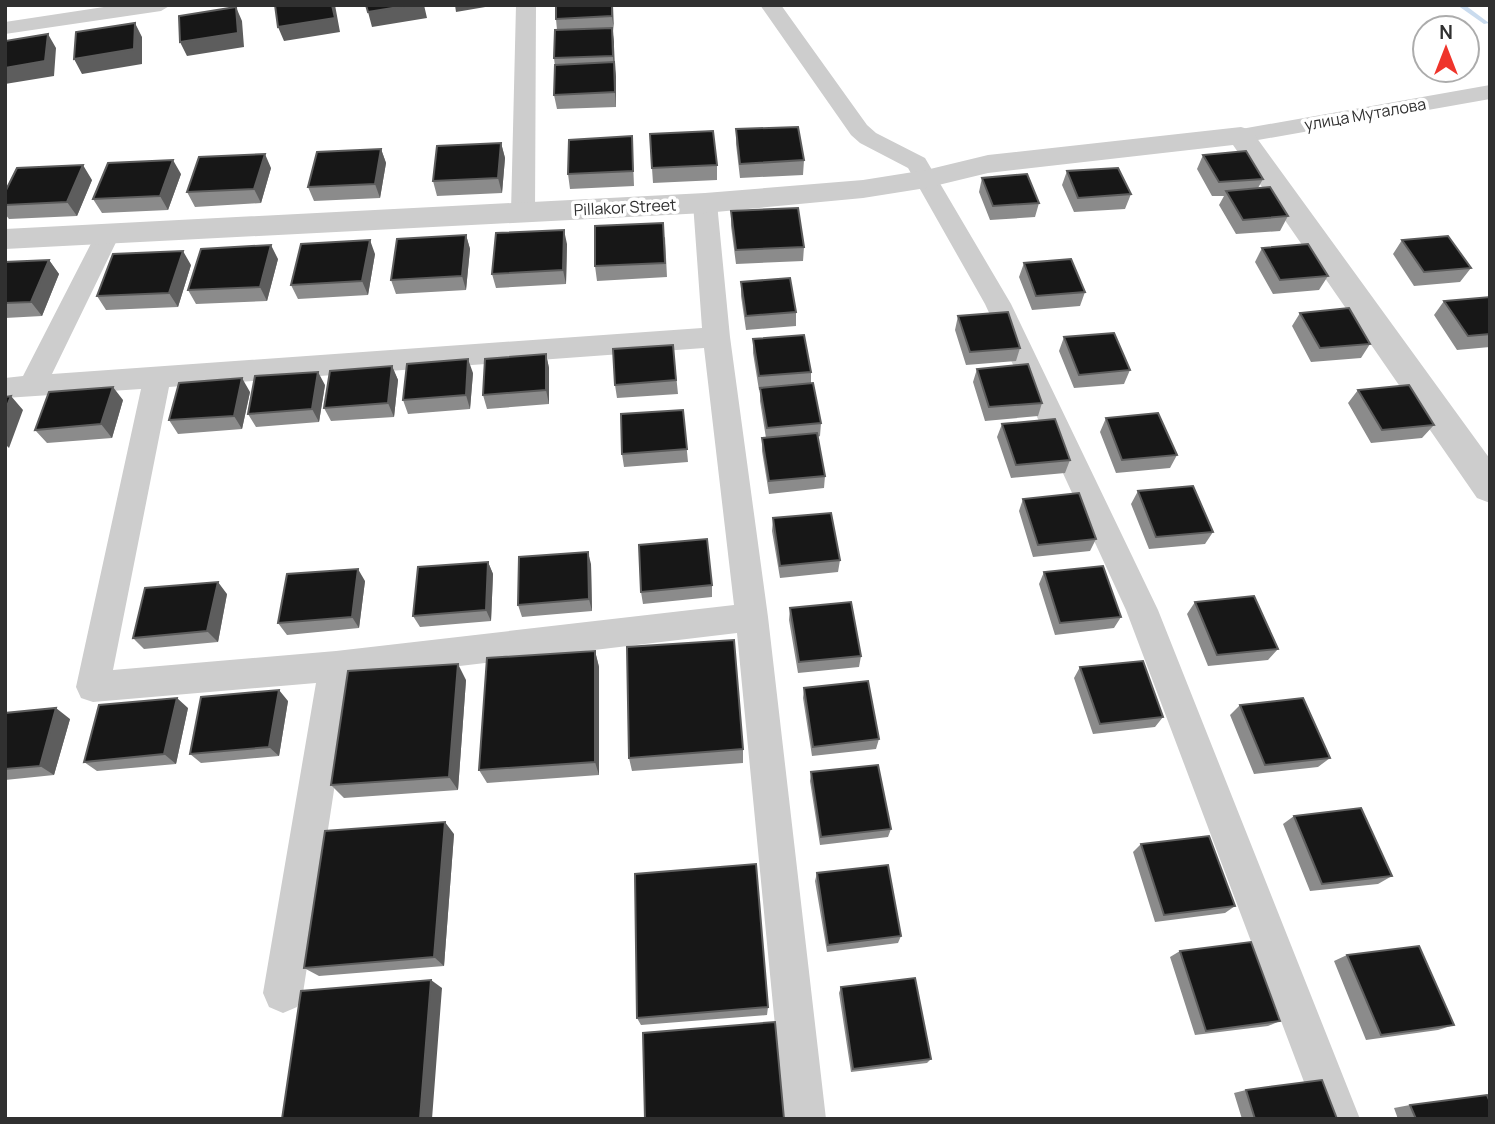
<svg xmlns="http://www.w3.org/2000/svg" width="1495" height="1124" viewBox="0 0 1495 1124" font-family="Manrope,sans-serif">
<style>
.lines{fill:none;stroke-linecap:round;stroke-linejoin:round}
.stream{fill:#c9dbee;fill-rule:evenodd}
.minor{fill:#cdcdcd;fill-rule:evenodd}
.tertiary{fill:#cdcdcd;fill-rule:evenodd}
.wall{fill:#8b8b8b}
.shaded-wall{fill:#5d5d5d}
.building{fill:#171717;stroke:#5d5d5d;stroke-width:2}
.labels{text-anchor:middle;stroke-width:7;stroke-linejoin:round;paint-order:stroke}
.far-street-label{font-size:16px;fill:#303030;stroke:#fff}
</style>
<rect width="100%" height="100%" fill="#fff"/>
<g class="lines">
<!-- stream -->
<path class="stream" d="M1457 5H1465L1489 23 1484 24Z"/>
<!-- minor -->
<path class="minor" d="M117 5H171L161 11 5 34V22Z
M516 5H536L535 212 532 218 523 220 514 218 511 212Z
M760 5H781L867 125 876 133 925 158 1011 304 1158 610 1360 1119H1318L1126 610 985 304 908 168 860 143 851 135Z
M1490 85V99L1241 143 1233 141 1229 136 1233 131 1241 129Z
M705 195 714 197 717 203 730 337 768 617 826 1119H784L737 633 351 679 303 993 297 1007 283 1013 269 1007 263 993 316 683 93 702 81 698 76 687 141 389 5 398V378L23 376 100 226 109 224 118 226 121 232 52 374 702 328 693 203 696 197ZM704 348 734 605 336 651 113 670 169 387Z"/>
<!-- tertiary -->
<path class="tertiary" d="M1241 127 1251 130 1490 459V503L1477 498 1233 145 988 173 926 188 863 198 705 213 5 249V229L705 193 863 180 926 170 988 155Z"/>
</g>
<!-- wall -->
<path class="wall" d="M613 5V31L616 77V107L557 109 554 95 555 67 554 58 557 30 556 19Z
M736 129 804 160 803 175 740 178 736 144Z
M632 136 634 186 570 189 568 174Z
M501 143 505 158 502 193 437 196 433 181Z
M381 149 386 163 380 198 314 201 308 187Z
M1203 155 1263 179 1258 188 1288 216 1280 231 1236 234 1219 205 1224 196H1212L1197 169Z
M717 165V180L653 183 652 168Z
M271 168 261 203 195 207 187 192Z
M1067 171 1131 194 1125 209 1074 212 1062 185Z
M181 174 168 210 102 213 93 199Z
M982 178 1039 203 1035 217 990 220 979 192Z
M92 180 77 216 9 219 5 214V192Z
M731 211 804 247 803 261 736 264 731 226Z
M466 235 470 249 466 290 396 294 391 280Z
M665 237 667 277 597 281 595 266Z
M1402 240 1471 268 1460 282 1414 286 1393 254Z
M567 244 566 284 496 288 492 274Z
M1262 248 1328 276 1319 290 1273 294 1255 262Z
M375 254 368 295 298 299 291 285Z
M278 259 267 301 196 304 188 290Z
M49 260 59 274 42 316 5 318V262Z
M1024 263 1085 292 1080 306 1032 310 1019 277Z
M191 265 178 307 106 310 97 296Z
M741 282 796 312V326L746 330 741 296Z
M1490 297V347L1457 350 1434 315 1444 301Z
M1300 313 1370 344 1361 358 1311 362 1292 326Z
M958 316 1020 348 1016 361 966 365 955 330Z
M1064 337 1130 370 1124 384 1074 388 1059 351Z
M753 339 811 372V384L821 423 820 436 818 437 825 476 824 488 769 494 762 451V438H766L760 401V390H759L753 353Z
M673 345 678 394 617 398 615 385Z
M546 354 549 368V404L487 409 483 395Z
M392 366 398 380 394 417 331 421 324 408Z
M977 369 1042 403 1038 416 985 421 973 382Z
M473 373 470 409 408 414 403 400Z
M325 385 319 422 256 427 248 414Z
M1358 390 1434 425 1422 438 1371 443 1348 403Z
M250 392 242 429 178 434 169 420Z
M123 400 112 438 47 443 35 430Z
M683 410 688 462 624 467 622 454Z
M1106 418 1177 455 1170 468 1116 473 1100 432Z
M1002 424 1070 460 1065 473 1011 478 997 437Z
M1138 491 1213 532 1205 544 1149 549 1131 504Z
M1023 499 1096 539 1090 551 1033 557 1019 511Z
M773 518 840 560 838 572 780 578 772 531Z
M488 562 493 574 491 621 420 627 413 616Z
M591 564 592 611 522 617 518 605Z
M1044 572 1121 617 1114 628 1055 635 1039 584Z
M365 581 359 628 287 635 278 623Z
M712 585V597L643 604 641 592Z
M227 594 218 642 144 649 133 638Z
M1195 602 1278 649 1268 660 1208 666 1187 614Z
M790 608 861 656 859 667 798 673 789 620Z
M595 651 599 667V775L487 783 479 770Z
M1080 667 1163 717 1155 727 1093 734 1074 678Z
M466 680 458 790 344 798 331 785Z
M804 688 879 739 876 749 812 756 803 698Z
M288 701 279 756 201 763 190 754Z
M1240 705 1330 758 1318 767 1254 774 1230 715Z
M188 708 176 764 97 771 84 762Z
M5 713 70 719 54 775 5 780Z
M743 749V763L632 771 629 758Z
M811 772 891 829 888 837 820 845 810 781Z
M1294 816 1392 876 1378 884 1310 891 1283 824Z
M454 834 444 966 319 976 304 968Z
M1141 844 1235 906 1225 913 1155 922 1133 852Z
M817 873 901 936 898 943 827 952 815 881Z
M1180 951 1280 1021 1268 1026 1195 1035 1170 957Z
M1347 955 1454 1025 1438 1030 1366 1040 1334 961Z
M841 987 931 1059 927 1063 851 1072 839 993Z
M768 1007 767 1015 641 1025 637 1018Z
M1246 1090 1337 1119H1242L1234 1093Z
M1410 1105 1490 1119H1398L1394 1108Z"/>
<!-- shaded-wall -->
<path class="shaded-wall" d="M332 5H335L340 32 284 41 278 27Z
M411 5H424L427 18 372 27 368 12Z
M455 5H497L456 12Z
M612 5H613L614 31 612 16Z
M236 7 242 21 244 47 187 56 180 42Z
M135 23 142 37V64L82 74 74 59Z
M612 28 614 42V70L613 56Z
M48 34 56 48 54 76 5 84V68Z
M614 62 616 77V107L615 92Z
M501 143 505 158 502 193 498 178Z
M381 149 386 163 380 198 375 184Z
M265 154 271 168 261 203 254 189Z
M173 160 181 174 168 210 160 196Z
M83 165 92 180 77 216 67 202Z
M564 230 567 244 566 284 563 270Z
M466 235 470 249 466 290 462 276Z
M370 240 375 254 368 295 362 281Z
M271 245 278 259 267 301 260 287Z
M183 251 191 265 178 307 169 293Z
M49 260 59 274 42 316 31 302Z
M546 354 549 368V404L546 390Z
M468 359 473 373 470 409 466 395Z
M392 366 398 380 394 417 388 403Z
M318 372 325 385 319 422 312 409Z
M242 378 250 392 242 429 234 416Z
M113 387 123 400 112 438 101 424Z
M11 396 23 410 9 448 5 444V411Z
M588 552 591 564 592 611 589 599Z
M488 562 493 574 491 621 486 610Z
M358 569 365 581 359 628 352 617Z
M218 582 227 594 218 642 207 631Z
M595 651 599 667V775L595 762Z
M458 664 466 680 458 790 449 777Z
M279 690 288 701 279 756 269 747Z
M177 698 188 708 176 764 164 754Z
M56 708 70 719 54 775 40 766Z
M445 822 454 834 444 966 434 957Z
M431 980 442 988 432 1119H420Z"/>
<!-- building -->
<path class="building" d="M275 5H332L335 18 278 27Z
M366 5H411L368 12Z
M556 5H612V16L556 19Z
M236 7 238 33 180 42 179 16Z
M135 23 134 49 74 59 76 32Z
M612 28 613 56 554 58 555 30Z
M48 34 45 61 5 68V41Z
M614 62 615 92 554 95 555 65Z
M798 127 804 160 740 164 736 129Z
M713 131 717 165 652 168 650 134Z
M632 136 633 171 568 174 569 140Z
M501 143 498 178 433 181 437 146Z
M381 149 375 184 308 187 317 152Z
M1246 151 1263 179 1219 182 1203 155Z
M265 154 254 189 187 192 199 157Z
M173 160 160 196 93 199 108 163Z
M83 165 67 202 5 205V192L17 168Z
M1118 168 1131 194 1078 198 1067 171Z
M1027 174 1039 203 993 206 982 178Z
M1270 187 1288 216 1243 220 1226 191Z
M798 208 804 247 736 250 731 211Z
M663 223 665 263 595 266V226Z
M564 230 563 270 492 274 496 233Z
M466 235 462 276 391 280 397 239Z
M1448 236 1471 268 1424 272 1402 240Z
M370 240 362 281 291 285 301 244Z
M1308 244 1328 276 1280 280 1262 248Z
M271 245 260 287 188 290 201 249Z
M183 251 169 293 97 296 113 254Z
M1071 259 1085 292 1036 296 1024 263Z
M49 260 31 302 5 303V262Z
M790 278 796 312 746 316 741 282Z
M1490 297V334L1468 336 1444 301Z
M1349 308 1370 344 1320 348 1300 313Z
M1008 312 1020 348 970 352 958 316Z
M1114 333 1130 370 1079 375 1064 337Z
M804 335 811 372 759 376 753 339Z
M673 345 676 380 615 385 613 349Z
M546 354V390L483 395 485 359Z
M468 359 466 395 403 400 407 364Z
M1028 364 1042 403 989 407 977 369Z
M392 366 388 403 324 408 330 371Z
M318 372 312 409 248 414 255 376Z
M242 378 234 416 169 420 179 383Z
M813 383 821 423 767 428 760 388Z
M1409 385 1434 425 1382 430 1358 390Z
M113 387 101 424 35 430 49 392Z
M11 396 5 411V397Z
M683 410 687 449 622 454 621 414Z
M1158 413 1177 455 1122 460 1106 418Z
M1055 419 1070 460 1016 465 1002 424Z
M817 433 825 476 769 481 762 438Z
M1193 486 1213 532 1156 537 1138 491Z
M1079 493 1096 539 1038 545 1023 499Z
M831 513 840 560 780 566 773 518Z
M707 539 712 585 641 592 639 545Z
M588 552 589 599 518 605 519 557Z
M488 562 486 610 413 616 418 567Z
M1103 566 1121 617 1060 623 1044 572Z
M358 569 352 617 278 623 287 574Z
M218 582 207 631 133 638 145 588Z
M1254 596 1278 649 1217 655 1195 602Z
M851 602 861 656 799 662 790 608Z
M734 640 743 749 629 758 627 647Z
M595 651V762L479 770 487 658Z
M1143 661 1163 717 1100 724 1080 667Z
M458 664 449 777 331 785 348 671Z
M868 681 879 739 813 747 804 688Z
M279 690 269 747 190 754 201 697Z
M177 698 164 754 84 762 99 705Z
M1303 698 1330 758 1265 765 1240 705Z
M56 708 40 766 5 769V713Z
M878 765 891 829 821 837 811 772Z
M1361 808 1392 876 1322 884 1294 816Z
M445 822 434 957 304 968 325 831Z
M1209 836 1235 906 1164 915 1141 844Z
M756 864 768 1007 637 1018 635 874Z
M888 865 901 936 828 945 817 873Z
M1251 942 1280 1021 1206 1031 1180 951Z
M1419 946 1454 1025 1381 1035 1347 955Z
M915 978 931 1059 853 1069 841 987Z
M431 980 420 1119H282L301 991Z
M775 1022 784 1119H645L643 1033Z
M1322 1080 1337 1119H1255L1246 1090Z
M1487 1095 1490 1102V1119H1416L1410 1105Z"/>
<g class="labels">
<!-- far-street labels -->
<g class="far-street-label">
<text transform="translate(1365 114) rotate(-10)" y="6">улица Муталова</text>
<text transform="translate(625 207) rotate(-3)" y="6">Pillakor Street</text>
</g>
</g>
<!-- border -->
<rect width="1495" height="1124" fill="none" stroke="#303030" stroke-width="14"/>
<!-- north arrow -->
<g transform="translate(1446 49)"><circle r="33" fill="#ffffff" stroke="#acacac" stroke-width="2"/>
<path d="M0-5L12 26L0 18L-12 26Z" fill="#ef342b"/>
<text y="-10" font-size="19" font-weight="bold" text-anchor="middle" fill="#303030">N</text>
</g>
</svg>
